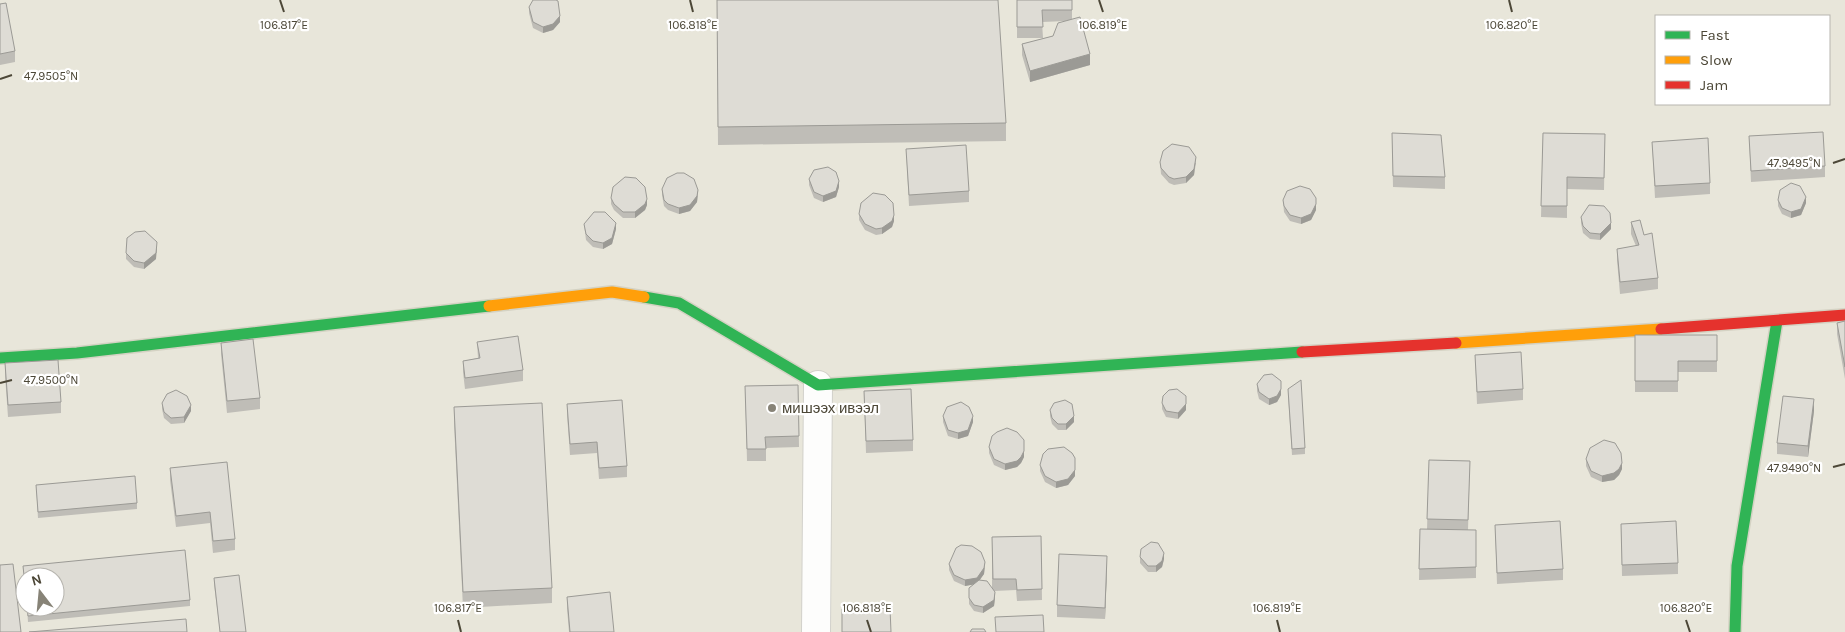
<svg xmlns="http://www.w3.org/2000/svg" width="1845" height="632" viewBox="0 0 1845 632" font-family="Karla,sans-serif">
<style>
.residential{fill:#e8e6da;fill-rule:evenodd}
.lines{fill:none;stroke-linecap:round;stroke-linejoin:round}
.street-casing{stroke:#d2d1cb;stroke-width:30}
.fast-casing{stroke:#d4d2c3;stroke-width:14}
.slow-casing{stroke:#d4d2c3;stroke-width:14}
.jam-casing{stroke:#d4d2c3;stroke-width:14}
.street{stroke:#fdfdfc;stroke-width:28}
.fast{stroke:#30b455;stroke-width:11}
.slow{stroke:#ff9f0a;stroke-width:11}
.jam{stroke:#e5322d;stroke-width:11}
.wall{fill:#bfbdb7}
.shaded-wall{fill:#9b9a95}
.building{fill:#dedcd5;stroke:#9b9a95}
.ticks{fill:none;stroke:#4c4737;stroke-width:2}
.poi-dot{fill:#878377;stroke:#fff;stroke-width:2}
.labels{text-anchor:middle;stroke-width:4.5;stroke-linejoin:round;paint-order:stroke}
.poi-label{font-size:15px;fill:#4c4737;stroke:#fff;text-anchor:start}
.ticks-label{font-size:12px;text-anchor:middle;fill:#4c4737;stroke:#fff;stroke-width:4.5;stroke-linejoin:round;paint-order:stroke}
</style>
<rect width="100%" height="100%" fill="#f4f3ed"/>
<!-- residential -->
<path class="residential" d="M0 0H1845V632H0ZM1656 16H1829V104H1656ZM25 577H55V607H25Z"/>
<g class="lines">
<!-- street casing -->
<g class="street-casing">
<path id="street" d="M816 632 818 385"/>
</g>
<!-- fast casing -->
<g class="fast-casing">
<path id="fast" d="M644 297 679 303 818 385 1302 352
M0 358 77 353 489 306
M1735 632 1737 566 1777 321"/>
</g>
<!-- slow casing -->
<g class="slow-casing">
<path id="slow" d="M489 306 612 292 644 297
M1456 343 1661 329"/>
</g>
<!-- jam casing -->
<g class="jam-casing">
<path id="jam" d="M1661 329 1845 315
M1302 352 1456 343"/>
</g>
<!-- street -->
<use href="#street" class="street"/>
<!-- fast -->
<use href="#fast" class="fast"/>
<!-- slow -->
<use href="#slow" class="slow"/>
<!-- jam -->
<use href="#jam" class="jam"/>
</g>
<!-- wall -->
<path class="wall" d="M717 0 1006 123V141L718 145Z
M1017 0H1072V20L1090 65 1030 82 1022 55V44L1053 36 1066 21 1042 22 1043 38H1017Z
M0 4 15 51V62L0 65Z
M529 7 560 22 553 30 543 33 533 28 529 13Z
M1392 133 1445 177V189L1393 187Z
M1543 133 1605 134 1604 190 1567 189V218L1541 217Z
M1749 136 1825 166V177L1751 182Z
M1652 142 1710 183V194L1655 198Z
M906 149 969 191V202L909 206Z
M1160 162 1196 163 1194 175 1186 183 1174 185 1169 183 1161 174Z
M809 179 839 187 836 197 823 202 814 198 809 185Z
M662 189 698 196 697 202 690 211 679 214 668 210 664 206 662 195Z
M611 198 647 205 645 210 635 218H623L614 210 611 204Z
M1283 200 1316 210 1311 220 1301 224 1290 221 1284 212Z
M1778 200 1806 203 1801 215 1791 218 1782 214 1778 206Z
M859 214 894 221 892 227 882 234 876 235 865 230 859 220Z
M1581 217 1611 229 1600 240 1590 239 1583 233 1581 223Z
M1631 222 1644 235 1658 278V289L1620 294 1617 260V249L1636 246 1631 234Z
M584 224 616 229 612 244 603 249 593 247 586 240Z
M126 253 156 259 144 269 134 267 126 259Z
M1845 321V379L1837 334V323Z
M1635 335H1717V372H1678V392H1635Z
M477 342 523 370V381L465 389 463 372V361L478 358Z
M221 343 260 398V409L227 413 221 354Z
M1475 355 1523 389V400L1477 404Z
M5 363 61 402V413L8 417 5 375Z
M1257 384 1281 395 1277 402 1269 405 1259 399 1257 391Z
M798 385 799 447 766 448V461H747L745 386Z
M864 391 913 440V451L866 453Z
M1288 395 1305 448V454L1292 455Z
M162 403 191 411 184 423 171 424 164 418 162 409Z
M1162 403 1186 410 1178 419 1166 417 1162 409Z
M567 404 627 466V477L599 479 597 453 570 455 567 415Z
M454 407 552 588V603L463 608 454 423Z
M1050 410 1074 422 1066 430H1058L1052 424 1050 416Z
M1814 411 1808 457 1777 454V443Z
M943 416 973 422 968 436 958 439 948 436 943 422Z
M989 447 1024 457 1021 463 1017 467 1005 470 994 465 989 453Z
M1586 459 1622 469 1619 475 1614 480 1602 482 1591 477 1586 466Z
M1429 460 1470 461 1468 530H1476V578L1419 580 1420 529 1427 530Z
M1040 465 1075 476 1068 485 1056 488 1045 482 1040 471Z
M170 468 235 539V550L213 553 210 523 176 527 170 480Z
M36 485 137 503V509L38 518Z
M1621 524 1678 563V574L1622 576Z
M1495 525 1563 569V580L1497 584Z
M1041 536 1042 600 1017 601 1016 590 994 591 995 598 994 606 983 613 974 611 969 604V588L974 584 965 586 954 581 949 570V564L985 568 984 574 979 580 992 588V537Z
M1140 557 1164 559 1162 567 1156 572H1148L1140 563Z
M23 566 190 600V606L28 622 27 607H55L25 577V591Z
M1107 567 1105 619 1057 617V605Z
M214 578 246 632H220L214 584Z
M567 597 614 632H569L567 608Z"/>
<!-- shaded-wall -->
<path class="shaded-wall" d="M560 16V22L553 30 543 33V27Z
M1090 54V65L1030 82V71Z
M1196 157 1194 175 1186 183V177Z
M839 181V187L836 197 823 202V196Z
M698 190 697 202 690 211 679 214V208Z
M1806 197V203L1801 215 1791 218V212Z
M647 199V205L645 210 635 218V212Z
M1316 204V210L1311 220 1301 224V218Z
M894 215V221L892 227 882 234V228Z
M616 223V229L612 244 603 249V243Z
M1611 223V229L1600 240V234Z
M157 248 156 259 144 269V263Z
M1281 389V395L1277 402 1269 405V399Z
M1814 399V411L1808 457V446Z
M1186 404V410L1178 419V413Z
M191 405V411L184 423V417Z
M973 416V422L968 436 958 439V433Z
M1074 416V422L1066 430V424Z
M1024 451V457L1021 463 1017 467 1005 470V464Z
M1622 463V469L1619 475 1614 480 1602 482V476Z
M1075 470V476L1068 485 1056 488V482Z
M1164 553V559L1162 567 1156 572V566Z
M1107 556V567L1105 619V608Z
M985 562 984 574 977 584 965 586V580Z
M995 592V598L994 606 983 613V607Z"/>
<!-- building -->
<path class="building" d="M533 0H556L558 1 560 16 553 24 543 27 533 22 529 7Z
M717 0H998L1006 123 718 127Z
M1017 0H1072V10H1042L1043 27H1017Z
M6 3 15 51 0 54V4Z
M1080 17 1090 54 1030 71 1022 44 1053 36 1058 23Z
M1823 132 1825 166 1751 171 1749 136Z
M1392 133 1441 135 1445 177 1393 176Z
M1543 133 1605 134 1604 178 1567 177V206H1541Z
M1708 138 1710 183 1655 186 1652 142Z
M1172 144 1189 147 1196 157 1194 169 1186 177 1174 179 1169 177 1161 168 1160 162 1163 151Z
M966 145 969 191 909 195 906 149Z
M828 167 836 172 839 181 836 191 823 196 814 192 809 179 814 170Z
M677 173H684L694 179 698 190 697 196 690 205 679 208 668 204 664 200 662 189 667 178Z
M625 177 636 178 645 187 647 199 645 204 635 212H623L614 204 611 198 613 187Z
M1791 183 1800 186 1806 197 1801 209 1791 212 1782 208 1778 200 1780 190Z
M1300 186 1310 189 1316 198V204L1311 214 1301 218 1290 215 1284 206 1283 200 1287 191Z
M873 193 885 195 893 203 894 215 892 221 882 228 876 229 865 224 859 214 861 203Z
M1589 205 1604 206 1610 213 1611 223 1600 234 1590 233 1583 226 1581 217Z
M594 212H605L616 223 612 238 603 243 593 241 586 234 584 224Z
M1640 220 1644 235 1652 233 1658 278 1620 282 1617 249 1639 245 1631 222Z
M145 231 157 242 156 253 144 263 134 261 126 253 127 238 135 232Z
M1845 321V367L1837 323Z
M1635 335H1717V361H1678V381H1635Z
M518 336 523 370 465 378 463 361 480 358 477 342Z
M253 339 260 398 227 401 221 343Z
M1521 352 1523 389 1477 392 1475 355Z
M58 360 61 402 8 405 5 363Z
M1272 374 1281 381V389L1277 396 1269 399 1259 392 1257 384 1264 375Z
M1301 380 1305 448 1292 449 1288 389Z
M798 385 799 436 765 437 766 449H747L745 386Z
M911 389 913 440 866 441 864 391Z
M1177 389 1186 396V404L1178 413 1166 411 1162 403 1163 396 1169 390Z
M176 390 187 396 191 405 184 417 171 418 164 412 162 403 167 394Z
M1783 396 1814 399 1808 446 1777 443Z
M622 400 627 466 599 468 597 442 570 444 567 404Z
M1065 400 1072 404 1074 416 1066 424H1058L1052 418 1050 410 1054 403Z
M961 402 969 407 973 416 968 430 958 433 948 430 943 416 947 407Z
M542 403 552 588 463 592 454 407Z
M1007 428 1017 432 1024 440V451L1021 457 1017 461 1005 464 994 459 989 447 992 436 997 432Z
M1604 440 1615 443 1621 453 1622 463 1619 469 1614 473 1602 476 1591 471 1586 459 1590 448Z
M1064 447 1072 453 1075 458V470L1068 479 1056 482 1045 476 1040 465 1043 454 1048 449Z
M1429 460 1470 461 1468 520 1427 519Z
M227 462 235 539 213 541 210 512 176 516 170 468Z
M135 476 137 503 38 512 36 485Z
M1560 521 1563 569 1497 573 1495 525Z
M1676 521 1678 563 1622 565 1621 524Z
M1420 529 1476 530V567L1419 569Z
M1041 536 1042 589 1017 590 1016 579H993L992 537Z
M1151 542 1158 543 1164 553 1162 561 1156 566H1148L1140 557 1141 549Z
M961 545 972 546 981 552 985 562 984 568 977 578 965 580 954 575 949 564 956 548Z
M185 550 190 600 28 616 27 607H55V577H25V585L23 566Z
M1059 554 1107 556 1105 608 1057 605Z
M13 564 21 632H0V565Z
M239 575 246 632H220L214 578Z
M979 580 987 581 995 592 994 600 983 607 974 605 969 598V588Z
M610 592 614 632H570L567 597Z
M890 608 891 632H842V609Z
M1043 615 1044 632H996L995 617Z
M186 619 187 632H29Z
M972 629H984L986 632H970Z"/>
<!-- ticks -->
<path class="ticks" d="M280 0 284 12M690 0 693 12M1099 0 1103 12M1509 0 1512 12M0 79 12 75M1833 163 1845 159M0 383 12 380M1833 467 1845 464M458 620 461 632M867 620 871 632M1277 620 1280 632M1686 620 1690 632"/>
<!-- markers -->
<circle class="poi-dot" cx="772" cy="408" r="5"/>
<g class="labels">
<!-- poi labels -->
<g class="poi-label">
<text x="782" y="413">мишээх ивээл</text>
</g>
</g>
<g class="ticks-label">
<text x="284" y="29">106.817°E</text>
<text x="693" y="29">106.818°E</text>
<text x="1103" y="29">106.819°E</text>
<text x="1512" y="29">106.820°E</text>
<text x="51" y="80">47.9505°N</text>
<text x="1794" y="167">47.9495°N</text>
<text x="51" y="384">47.9500°N</text>
<text x="1794" y="472">47.9490°N</text>
<text x="458" y="612">106.817°E</text>
<text x="867" y="612">106.818°E</text>
<text x="1277" y="612">106.819°E</text>
<text x="1686" y="612">106.820°E</text>
</g>
<!-- legend -->
<rect x="1655" y="15" width="175" height="90" fill="#ffffff" stroke="#b7b5af"/>
<rect x="1665" y="31" width="25" height="8" fill="#30b455" stroke="#b7b5af"/>
<text x="1700" y="40" font-size="15" fill="#4c4737">Fast</text>
<rect x="1665" y="56" width="25" height="8" fill="#ff9f0a" stroke="#b7b5af"/>
<text x="1700" y="65" font-size="15" fill="#4c4737">Slow</text>
<rect x="1665" y="81" width="25" height="8" fill="#e5322d" stroke="#b7b5af"/>
<text x="1700" y="90" font-size="15" fill="#4c4737">Jam</text>
<!-- north arrow -->
<g transform="translate(40 592) rotate(344)"><circle r="24" fill="#ffffff" stroke="#b7b5af"/>
<path d="M0-4L9 19L0 12L-9 19Z" fill="#878377"/>
<text y="-8" font-size="14" font-weight="bold" text-anchor="middle" fill="#4c4737">N</text>
</g>
</svg>
